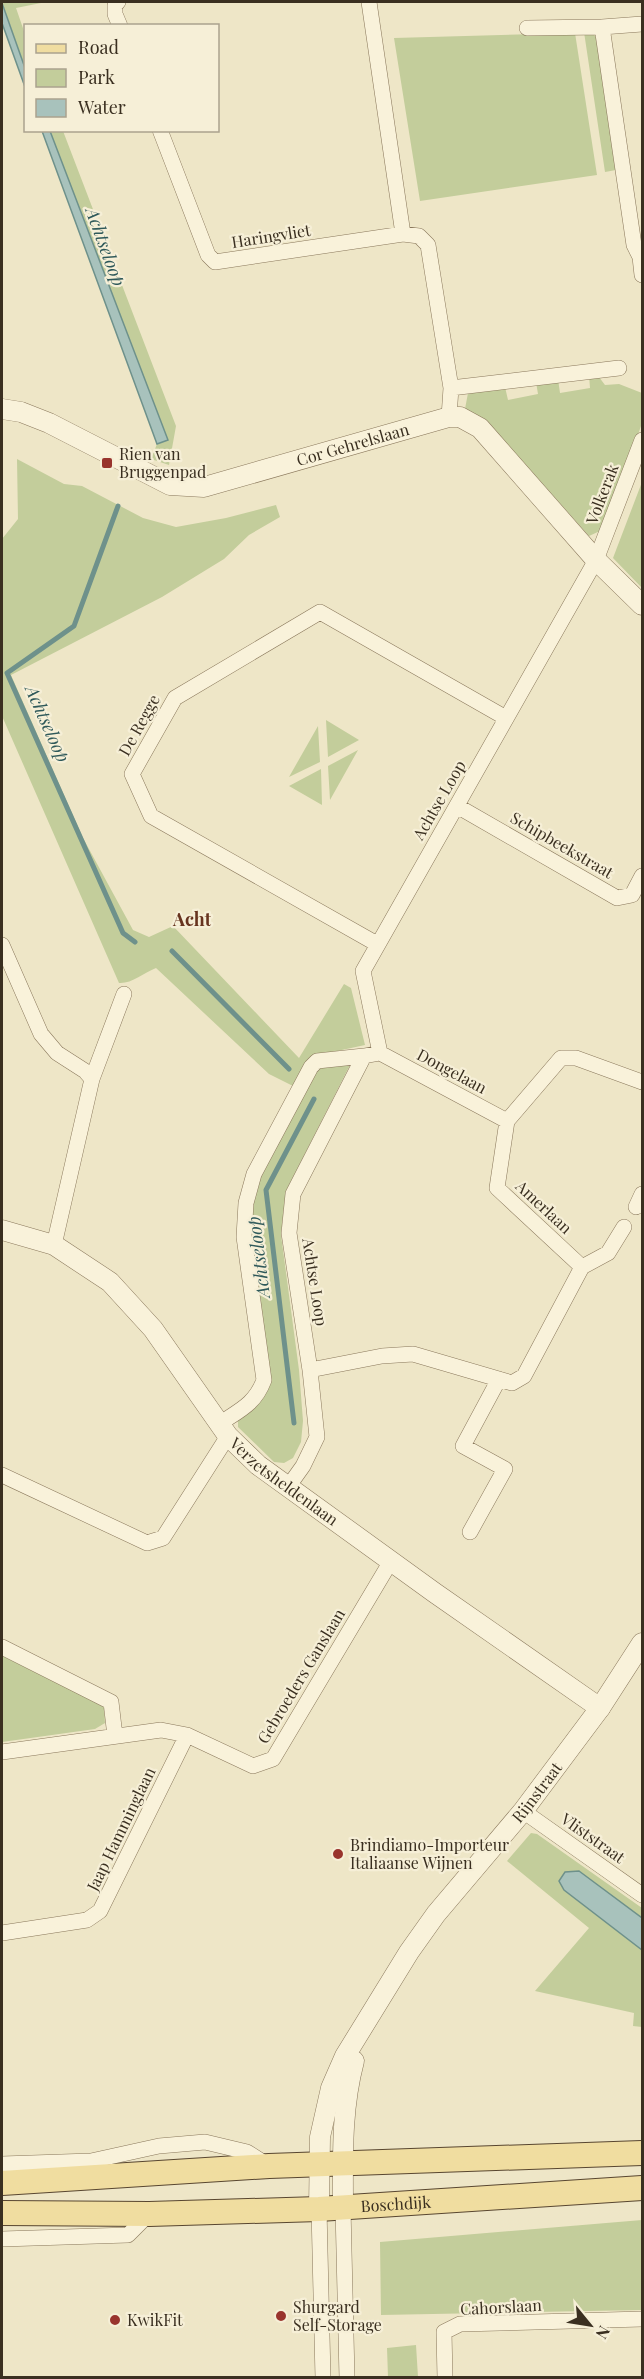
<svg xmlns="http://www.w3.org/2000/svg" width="644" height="2379" viewBox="0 0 644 2379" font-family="'Playfair Display',serif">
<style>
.green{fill:#c3cd9b}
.water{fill:#a8c2bc;stroke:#6e918b;stroke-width:1.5}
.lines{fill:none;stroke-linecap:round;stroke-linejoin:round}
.stream{stroke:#6e918b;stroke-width:5}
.minor-casing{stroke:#8a785c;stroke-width:16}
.tertiary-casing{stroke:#8a785c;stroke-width:21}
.primary-casing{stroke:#584630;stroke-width:26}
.minor{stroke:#f9f2da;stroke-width:15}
.tertiary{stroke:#f9f2da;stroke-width:20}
.primary{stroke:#f0dda0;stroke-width:24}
.poi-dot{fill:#99342d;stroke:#f6efd7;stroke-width:2}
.labels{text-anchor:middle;stroke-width:4.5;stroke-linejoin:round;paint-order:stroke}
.street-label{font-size:16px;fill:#3a2f20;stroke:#f6efd7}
.poi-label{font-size:16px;fill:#3a2f20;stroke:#f6efd7;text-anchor:start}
.water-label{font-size:18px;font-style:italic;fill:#2f595a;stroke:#f6efd7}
.neighbourhood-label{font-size:18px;font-weight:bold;fill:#67341f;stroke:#f6efd7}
</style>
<rect width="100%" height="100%" fill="#eee6c7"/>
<!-- green -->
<path class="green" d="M2 2H46L16 8 25 34V68Z
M584 32 593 33 597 39 616 170 605 172Z
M575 33 597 175 420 201 394 38Z
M50 131H63L176 426 169 465 151 459 157 444 167 440Z
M596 373 605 385 619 384 642 393V423L611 514 600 531 589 536 485 420 465 409 468 393 505 387 508 400 538 394 536 382 558 379 560 393 590 388 589 375Z
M17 459 64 484 82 486 143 518 176 527 226 518 276 505 280 517 249 535 224 559 162 597 11 675 83 838 133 930 149 937 173 926 299 1058 344 984 351 988 365 1045 314 1056 293 1086 269 1074 156 968C144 973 131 984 119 983L2 716V539L18 519Z
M642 482V588L613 558Z
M326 720 359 740 328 757Z
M318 726 320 762 289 777Z
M358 750 330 800 328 766Z
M321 769 322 805 289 786Z
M351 1063 286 1191 281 1235 299 1370 303 1421 301 1442 293 1458 284 1463 274 1462 238 1427V1418L254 1409 270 1385 250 1236 253 1202 260 1175 315 1068Z
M2 1654 104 1706 105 1723 95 1729 2 1742Z
M531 1833 537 1834 642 1908V2027L633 2026 634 2013 535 1991 589 1928 507 1861Z
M642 2220V2310L381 2315 380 2242Z
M416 2345 418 2377H388L387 2348Z"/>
<!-- water -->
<path class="water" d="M2 3 25 68V87L2 23Z
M42 131H50L168 440 157 444Z
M579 1871 642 1918V1950L564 1890 559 1881 565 1872Z"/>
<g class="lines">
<!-- stream -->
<path class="stream" d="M118 506 74 626 7 673 123 933 135 942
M172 951 289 1069
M294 1423 266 1190 314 1099"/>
<!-- minor casing -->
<g class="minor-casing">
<path id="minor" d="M118 2 115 5V14L120 26
M369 2 403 234
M602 27 634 245 640 257 642 275
M527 28 602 27 642 24
M160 130 208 255 215 262 403 234 419 236 428 245 451 388 449 417
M451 388 619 368
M457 806 617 898 632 895 642 876
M377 944 151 816 132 774 175 698 320 612 506 718
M2 945 41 1034 57 1053 85 1071 92 1079 54 1245
M380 1053 507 1121
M92 1079 124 994
M636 1207 642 1194
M582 1267 608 1253 624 1227
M310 1370 382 1356 413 1354 512 1383 524 1376 582 1267 497 1188 507 1121 561 1058H576L642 1082
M219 1424C240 1410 255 1404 264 1380L244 1237 246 1203 254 1174 311 1067 317 1061 364 1056
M2 1475 147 1543 163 1538 228 1436
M288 1487 303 1466 317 1437 310 1370 289 1233 293 1194 364 1056 380 1053 363 971 596 560 642 440
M470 1532 505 1469 463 1446 499 1379
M2 1647 111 1702 115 1736
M2 1752 161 1730 187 1735 253 1766 273 1759 391 1561
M523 1811 642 1895
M2 1933 87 1920 100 1911 187 1735
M2 2164 91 2161 159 2146 205 2142 247 2152 269 2166
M343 2208 347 2378
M319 2209 323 2378
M2 2239 128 2235 149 2214
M445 2378 444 2332 460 2324 642 2319"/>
</g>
<!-- tertiary casing -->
<g class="tertiary-casing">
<g id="tertiary">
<path id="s1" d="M2 409 21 412 49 423 170 485 204 487 449 417H460L480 428 596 560 642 605"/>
<path id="s2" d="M2 1230 54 1245 110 1282 153 1329 228 1436 258 1465 435 1593 600 1708"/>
<path d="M343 2208C343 2158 341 2110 354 2061"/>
<path id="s3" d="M319 2209 320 2137 331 2088 345 2056 409 1952 436 1914 523 1811 600 1708 642 1643"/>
</g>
</g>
<!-- primary casing -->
<g class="primary-casing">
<g id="primary">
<path d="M2 2183 269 2166 642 2153"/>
<path id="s4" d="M2 2213 149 2214 319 2209 642 2188"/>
</g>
</g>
<!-- minor -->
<use href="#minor" class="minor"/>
<!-- tertiary -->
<use href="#tertiary" class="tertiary"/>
<!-- primary -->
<use href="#primary" class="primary"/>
</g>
<!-- markers -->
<g class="poi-dot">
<rect x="101" y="457" width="12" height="12" rx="3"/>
<circle cx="338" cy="1854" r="6"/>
<circle cx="281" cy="2316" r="6"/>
<circle cx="115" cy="2320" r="6"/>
</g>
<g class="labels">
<!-- street labels -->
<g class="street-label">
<text transform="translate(271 236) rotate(-9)" y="6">Haringvliet</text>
<text dy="6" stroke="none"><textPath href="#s1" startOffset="374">Cor Gehrelslaan</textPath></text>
<text transform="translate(602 494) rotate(-69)" y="6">Volkerak</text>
<text transform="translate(139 725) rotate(-61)" y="6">De Regge</text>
<text transform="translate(439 800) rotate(-60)" y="6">Achtse Loop</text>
<text transform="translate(562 845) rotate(30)" y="6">Schipbeekstraat</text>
<text transform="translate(452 1071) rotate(28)" y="6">Dongelaan</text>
<text transform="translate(544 1207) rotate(43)" y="6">Amerlaan</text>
<text transform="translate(315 1282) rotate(81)" y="6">Achtse Loop</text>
<text dy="6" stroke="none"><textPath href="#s2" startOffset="388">Verzetsheldenlaan</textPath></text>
<text transform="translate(301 1676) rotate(-59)" y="6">Gebroeders Ganslaan</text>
<text dy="6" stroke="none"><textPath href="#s3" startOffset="484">Rijnstraat</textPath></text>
<text transform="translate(121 1829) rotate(-64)" y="6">Jaap Hamminglaan</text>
<text transform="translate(593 1838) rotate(35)" y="6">Vliststraat</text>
<text dy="6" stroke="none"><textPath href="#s4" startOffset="394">Boschdijk</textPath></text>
<text transform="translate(501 2307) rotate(-3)" y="6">Cahorslaan</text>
</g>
<!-- poi labels -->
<g class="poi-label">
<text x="119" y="460">Rien van<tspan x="119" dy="18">Bruggenpad</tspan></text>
<text x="350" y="1851">Brindiamo-Importeur<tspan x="350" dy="18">Italiaanse Wijnen</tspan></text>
<text x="293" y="2313">Shurgard<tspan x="293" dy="18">Self-Storage</tspan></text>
<text x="127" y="2326">KwikFit</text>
</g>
<!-- water labels -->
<g class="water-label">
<text transform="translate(105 247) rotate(70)" y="6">Achtseloop</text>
<text transform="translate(47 724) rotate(66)" y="6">Achtseloop</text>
<text transform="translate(259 1257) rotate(-97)" y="6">Achtseloop</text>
</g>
<!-- neighbourhood labels -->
<g class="neighbourhood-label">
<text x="192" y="926">Acht</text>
</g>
</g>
<!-- border -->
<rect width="644" height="2379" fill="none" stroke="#3a2f20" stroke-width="6"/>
<!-- legend -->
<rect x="24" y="24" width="195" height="108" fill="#f6efd7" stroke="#aba28e" stroke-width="1.5"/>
<rect x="36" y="44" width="30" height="9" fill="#f0dda0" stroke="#aba28e" stroke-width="1.5"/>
<text x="78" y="54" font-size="18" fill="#3a2f20">Road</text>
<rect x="36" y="69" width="30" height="18" fill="#c3cd9b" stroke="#aba28e" stroke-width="1.5"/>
<text x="78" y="84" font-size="18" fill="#3a2f20">Park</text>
<rect x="36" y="99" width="30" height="18" fill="#a8c2bc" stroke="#aba28e" stroke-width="1.5"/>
<text x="78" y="114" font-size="18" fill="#3a2f20">Water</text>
<!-- north arrow -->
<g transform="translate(590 2325) rotate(120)" stroke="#f6efd7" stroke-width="4.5" paint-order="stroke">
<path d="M0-4.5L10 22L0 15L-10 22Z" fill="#3a2f20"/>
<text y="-9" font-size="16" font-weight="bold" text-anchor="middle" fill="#3a2f20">N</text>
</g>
</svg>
